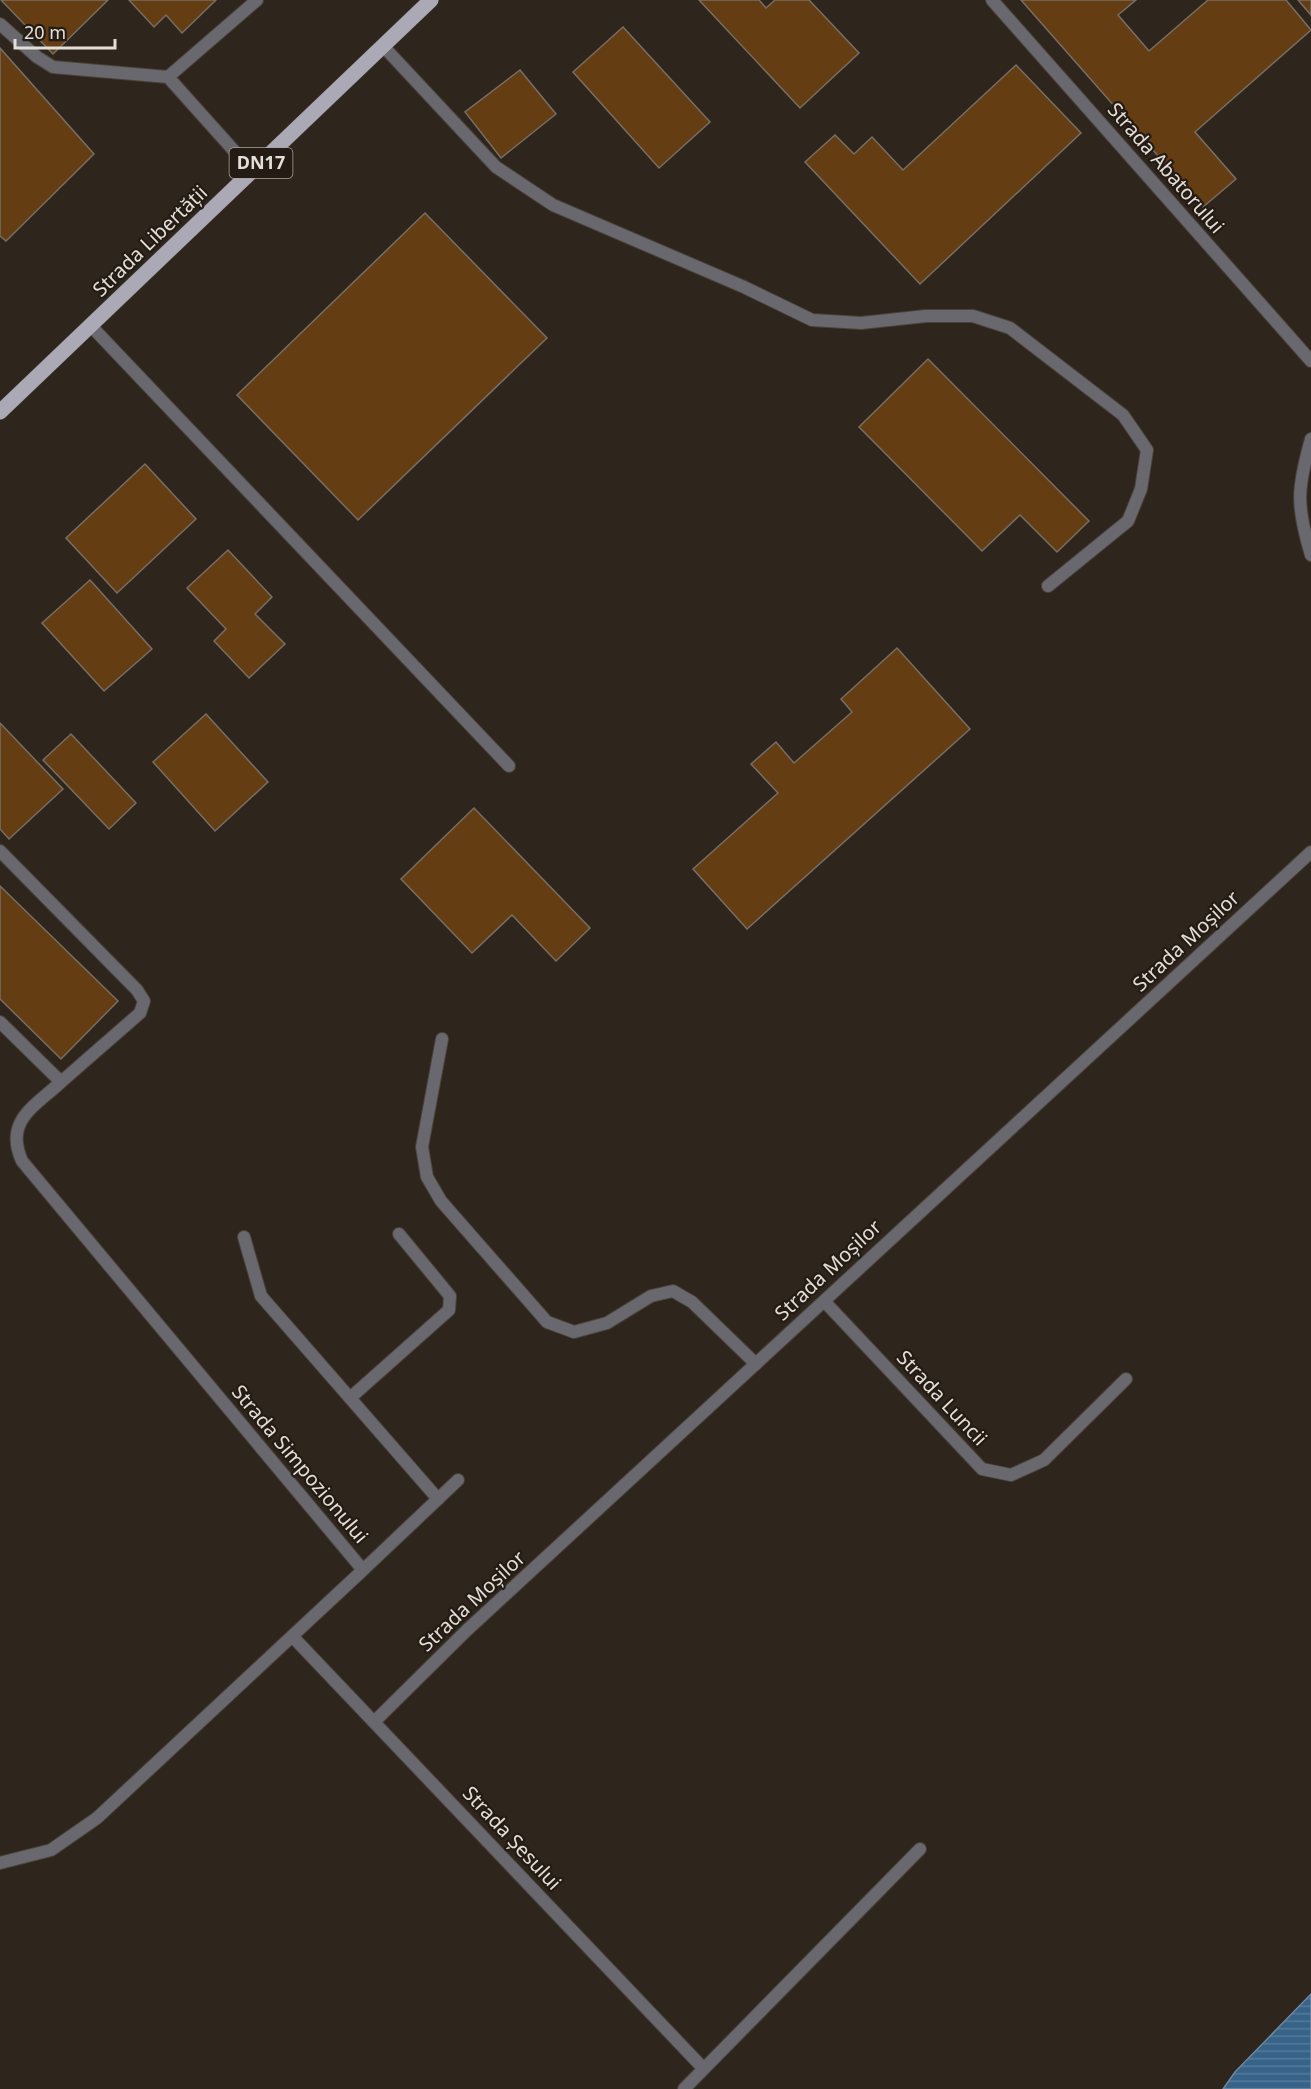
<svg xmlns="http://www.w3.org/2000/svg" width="1311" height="2089" viewBox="0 0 1311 2089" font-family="'Noto Sans',sans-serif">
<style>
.water{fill:url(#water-rules);stroke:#6c88a1;stroke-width:1.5}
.building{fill:#643d12;stroke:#786e65;stroke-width:1.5}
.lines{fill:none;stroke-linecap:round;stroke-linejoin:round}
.service-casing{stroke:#4b433b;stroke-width:14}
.minor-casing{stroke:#4b433b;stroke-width:14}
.primary-casing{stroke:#4b433b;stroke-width:16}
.service{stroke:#69686e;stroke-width:12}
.minor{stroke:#69686e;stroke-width:12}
.primary{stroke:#aba9b5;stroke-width:15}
.labels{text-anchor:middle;stroke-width:4.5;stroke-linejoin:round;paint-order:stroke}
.shield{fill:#241c14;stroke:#aaa49d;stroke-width:1.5}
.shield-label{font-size:18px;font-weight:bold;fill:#e4ded8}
.street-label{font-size:20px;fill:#e4ded8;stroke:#241c14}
</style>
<defs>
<pattern id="water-rules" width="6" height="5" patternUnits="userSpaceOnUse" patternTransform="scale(1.5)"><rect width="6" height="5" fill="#386389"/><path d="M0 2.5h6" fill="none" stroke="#557999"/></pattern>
</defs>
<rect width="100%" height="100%" fill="#2e251d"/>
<!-- water -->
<path class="water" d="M1311 1994V2089H1223L1235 2072Z"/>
<!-- building -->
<path class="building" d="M1 0H108L53 54Z
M129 0H216L182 33 166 15 154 27Z
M699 0H759L766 8 775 0H809L859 53 800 108Z
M1021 0H1136L1118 15 1149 51 1208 0H1286L1311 30 1195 132 1236 179 1203 207Z
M1298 0H1311V15Z
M623 27 710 122 659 168 573 72Z
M0 48 94 154 6 241 0 236Z
M1016 65 1081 133 920 284 805 162 835 135 854 154 872 137 903 170Z
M520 70 556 114 501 158 465 112Z
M425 213 547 338 358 520 237 395Z
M928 359 1089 521 1057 552 1020 515 982 551 859 427Z
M145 464 196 519 117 593 66 538Z
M228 550 272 597 255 614 285 644 249 678 214 641 226 629 187 588Z
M90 580 152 649 104 691 42 623Z
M897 648 970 729 747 929 693 869 778 793 751 764 776 742 794 763 852 712 841 699Z
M206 714 268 782 215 831 153 762Z
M0 723 63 789 9 839 0 829Z
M71 734 136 803 109 829 43 760Z
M474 808 590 928 556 961 512 915 472 953 401 879Z
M0 886 118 1001 61 1059 0 999Z"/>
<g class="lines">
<!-- service casing -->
<g class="service-casing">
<path id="service" d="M0 24 37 57 53 67 168 77 253 172
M383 46 496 167 553 205 744 287 812 320 861 323 926 316H973L1010 328 1123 415 1147 450 1141 489 1128 521 1048 586
M168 77 257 0
M92 327 509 766
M442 1039 422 1147 427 1177 441 1201 547 1322 574 1332 607 1323 651 1296 673 1291 692 1302 756 1364
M244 1237 261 1296 438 1499
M350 1398 449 1310 450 1296 399 1234"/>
</g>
<!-- minor casing -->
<g class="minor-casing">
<path id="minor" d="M992 0 1311 361
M1311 439C1297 489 1296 505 1311 555
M0 851 137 990 144 1001 140 1013 61 1082
M0 1022 61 1082C34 1107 4 1121 22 1161L363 1570 97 1818 51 1850 0 1863
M824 1301 982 1469 1011 1475 1044 1460 1126 1379
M363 1570 458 1480
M292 1636 703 2068
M375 1721 466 1631 1311 852
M684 2089 920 1849"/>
</g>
<!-- primary casing -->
<g class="primary-casing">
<path id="primary" d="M0 412 431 0"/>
</g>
<!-- service -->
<use href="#service" class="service"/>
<!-- minor -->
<use href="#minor" class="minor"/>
<!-- primary -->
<use href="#primary" class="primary"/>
</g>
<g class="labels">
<!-- shield labels -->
<rect class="shield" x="229.5" y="148" width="63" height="30" rx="4.5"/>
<g class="shield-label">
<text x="261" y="169">DN17</text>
</g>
<!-- street labels -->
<g class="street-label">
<text transform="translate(1166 168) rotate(49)" y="7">Strada Abatorului</text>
<text transform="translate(150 241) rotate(-44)" y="7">Strada Libertății</text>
<text transform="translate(1186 941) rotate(-43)" y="7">Strada Moșilor</text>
<text transform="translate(828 1270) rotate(-43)" y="7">Strada Moșilor</text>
<text transform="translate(942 1398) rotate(47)" y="7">Strada Luncii</text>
<text transform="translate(300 1464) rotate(50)" y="7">Strada Simpozionului</text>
<text transform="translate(472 1601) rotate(-43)" y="7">Strada Moșilor</text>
<text transform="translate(512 1838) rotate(47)" y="7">Strada Șesului</text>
</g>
</g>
<!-- scale -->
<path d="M15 39v9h100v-9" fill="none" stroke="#e4ded8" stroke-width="3"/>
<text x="24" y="39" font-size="18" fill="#e4ded8" stroke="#241c14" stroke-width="4.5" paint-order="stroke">20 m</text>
</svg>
